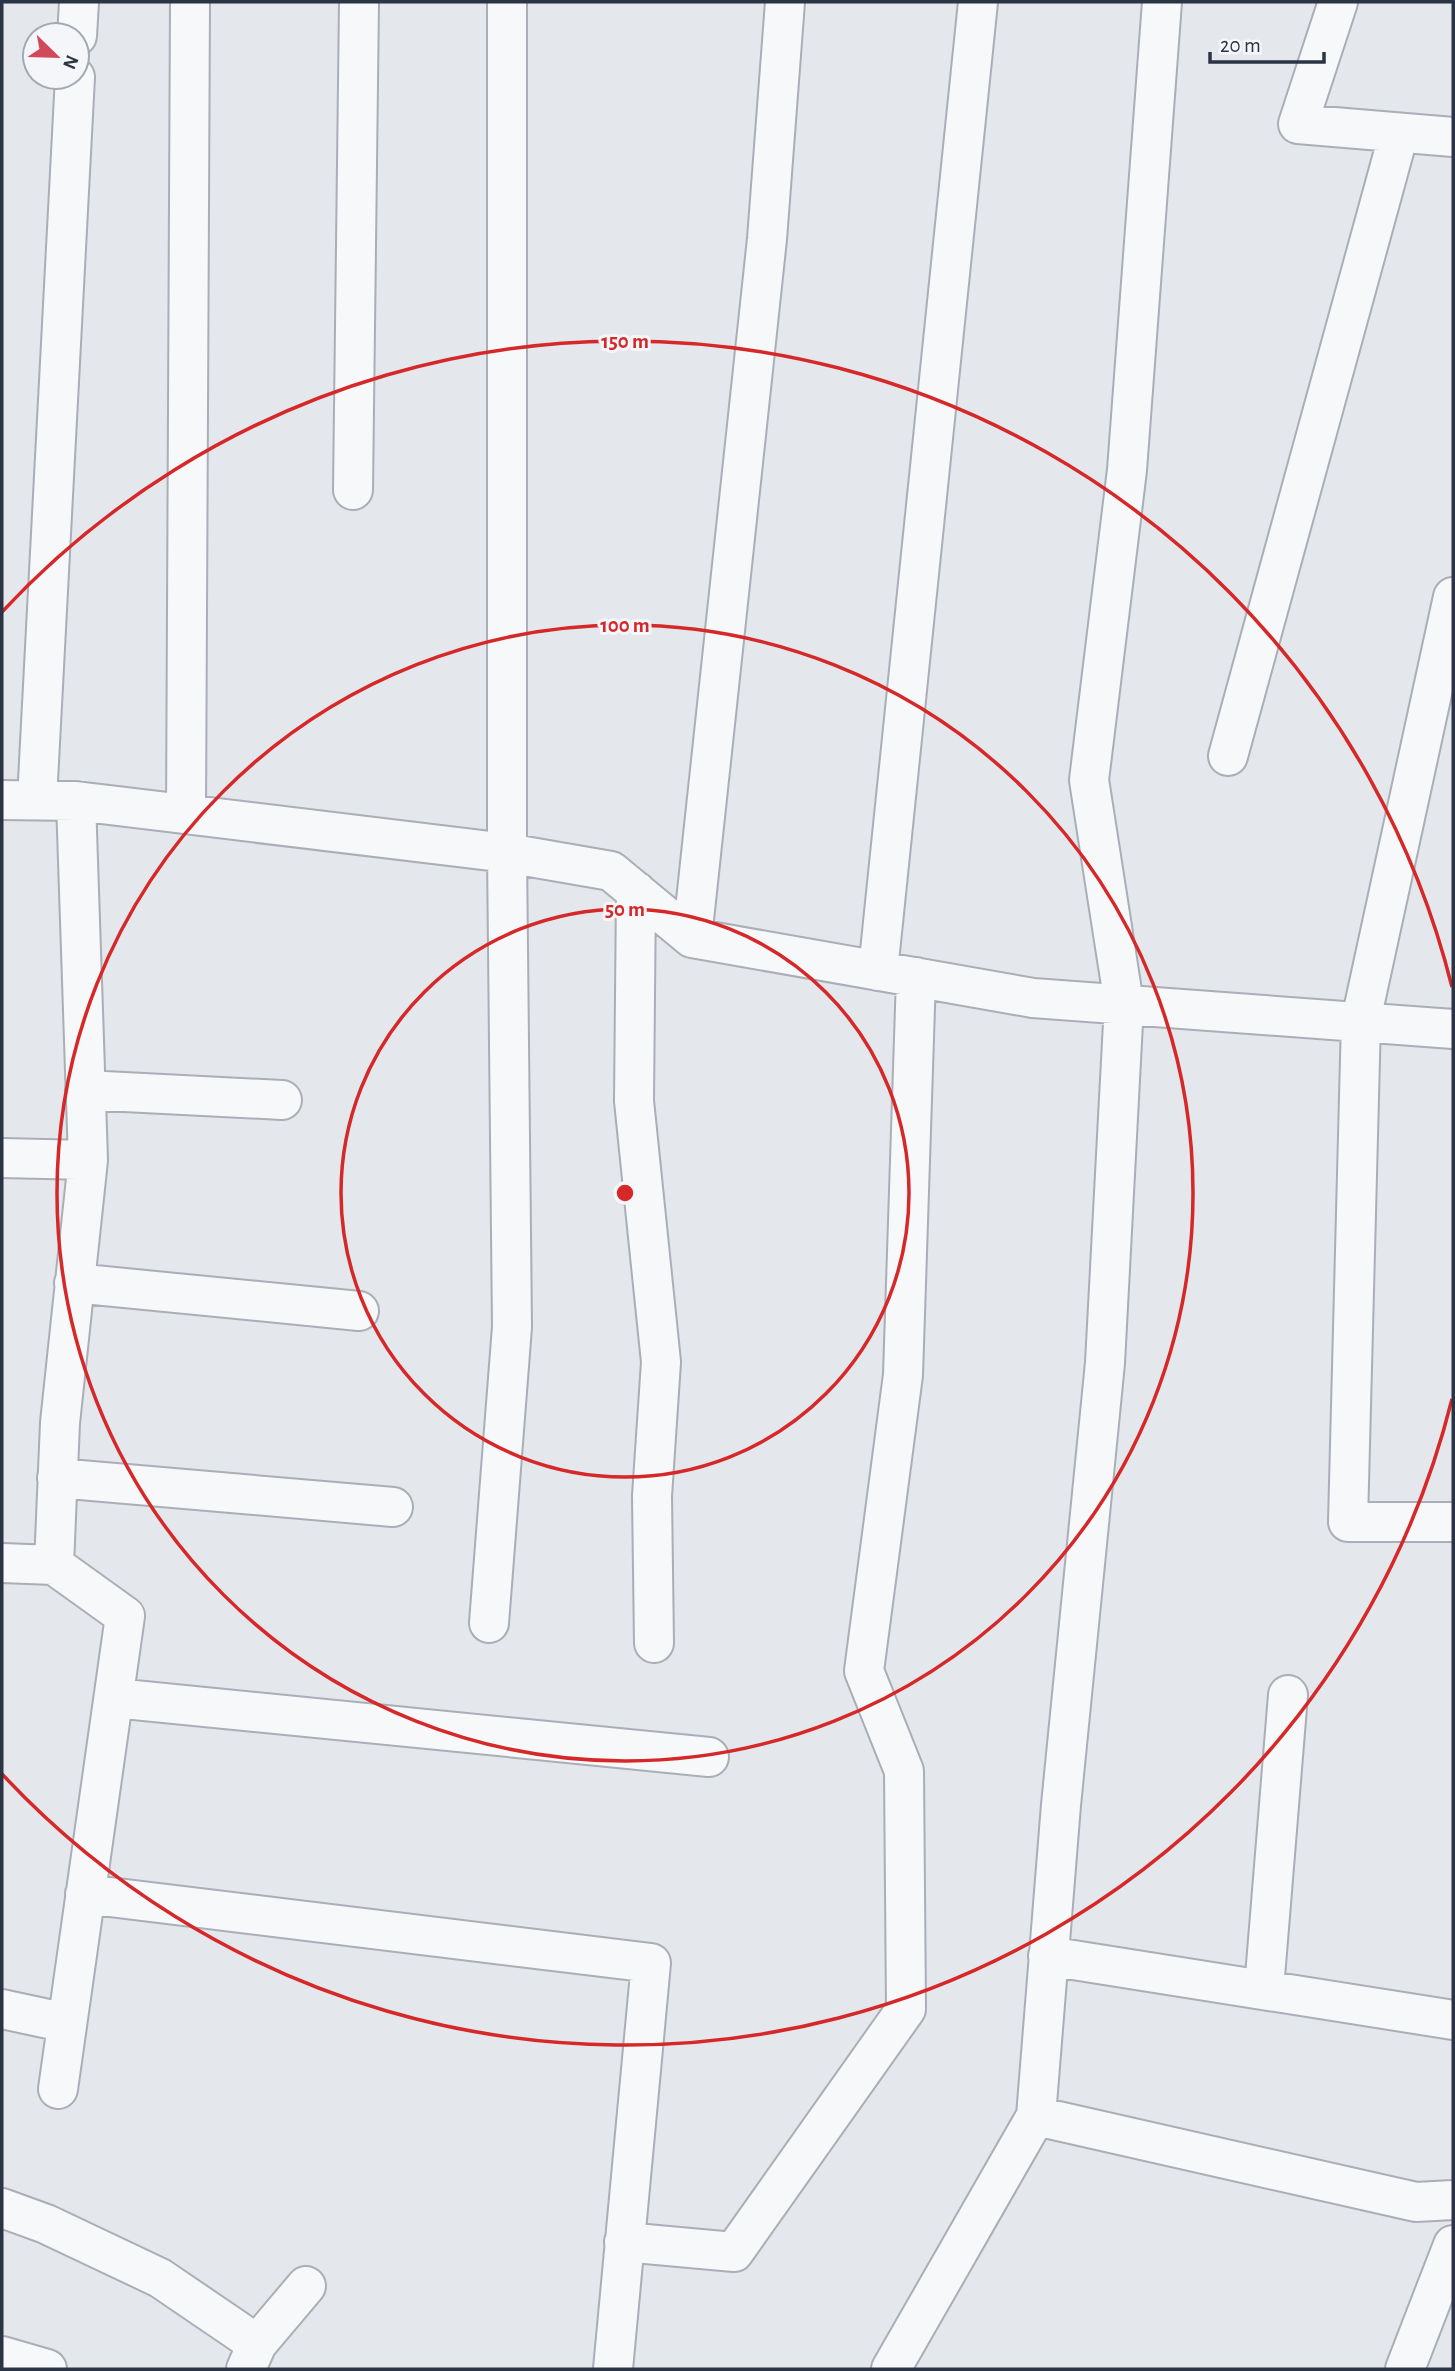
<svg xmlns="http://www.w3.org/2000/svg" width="1455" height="2371" viewBox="0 0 1455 2371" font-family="'Alegreya Sans',sans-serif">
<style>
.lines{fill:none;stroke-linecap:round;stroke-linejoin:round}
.minor-casing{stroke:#a9aeb7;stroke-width:42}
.minor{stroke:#f7f8fa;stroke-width:38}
.ring{fill:none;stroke:#d62828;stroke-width:3.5}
.centre{fill:#d62828;stroke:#f4f6f9;stroke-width:3.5}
.ring-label{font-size:21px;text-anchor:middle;font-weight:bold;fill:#d62828;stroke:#f4f6f9;stroke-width:6;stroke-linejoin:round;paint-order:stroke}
</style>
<rect width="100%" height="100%" fill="#e4e7ec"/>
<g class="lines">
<!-- minor casing -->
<g class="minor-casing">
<path id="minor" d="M507 2V853L611 871 692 938 1033 998 1453 1029
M1338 2 1298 124 1453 137
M77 36 79 2
M353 490 359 2
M1453 597 1361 1020 1348 1522H1453
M1228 756 1399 133
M2 800 76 801 507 853 512 1327 489 1623
M37 800 75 77
M186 814 190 2
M636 891 634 1101 661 1362 652 1496 654 1643
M692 938 767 239 785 2
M878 971 978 2
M85 1090 282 1100
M2 1158 88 1160
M74 1283 359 1311
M57 1478 393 1507
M2 1563 54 1565 125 1616 58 2089
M54 1565 60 1423 88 1160 76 801
M114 1698 709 1757
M85 1894 651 1963 613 2369
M1048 1956 1453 2020
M1264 1989 1288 1695
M2 2009 67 2023
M1036 2116 1416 2202 1453 2200
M2 2208 46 2224 160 2278 257 2344
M624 2242 734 2252 906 2009 904 1771 864 1671 903 1375 916 977
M2 2356 47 2369
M246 2369 257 2344 306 2286
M891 2369 1036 2116 1061 1805 1105 1363 1124 1004 1089 780 1127 470 1162 2
M1405 2369 1453 2245"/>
</g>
<!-- minor -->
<use href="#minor" class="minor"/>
</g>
<!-- distance rings -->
<g class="ring">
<circle cx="625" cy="1193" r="284"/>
<circle cx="625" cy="1193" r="568"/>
<path d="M1452 1399A852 852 0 0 1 2 1774M2 612A852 852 0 0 1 1452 987"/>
</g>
<circle cx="625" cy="1193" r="10" class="centre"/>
<g class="ring-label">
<text x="625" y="348">150 m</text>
<text x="625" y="632">100 m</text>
<text x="625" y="916">50 m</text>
</g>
<!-- border -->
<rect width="1455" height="2371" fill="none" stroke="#2b3445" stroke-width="7"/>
<!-- north arrow -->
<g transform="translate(56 56) rotate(113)"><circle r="33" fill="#f4f6f9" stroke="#a4a8b1" stroke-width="2"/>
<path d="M0-5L12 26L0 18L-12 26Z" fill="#d1495b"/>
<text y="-10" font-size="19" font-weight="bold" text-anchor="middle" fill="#2b3445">N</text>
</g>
<!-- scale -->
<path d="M1210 52v10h114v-10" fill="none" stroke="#2b3445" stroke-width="3.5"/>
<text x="1220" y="52" font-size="21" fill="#2b3445" stroke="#f4f6f9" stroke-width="5" paint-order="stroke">20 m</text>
</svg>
